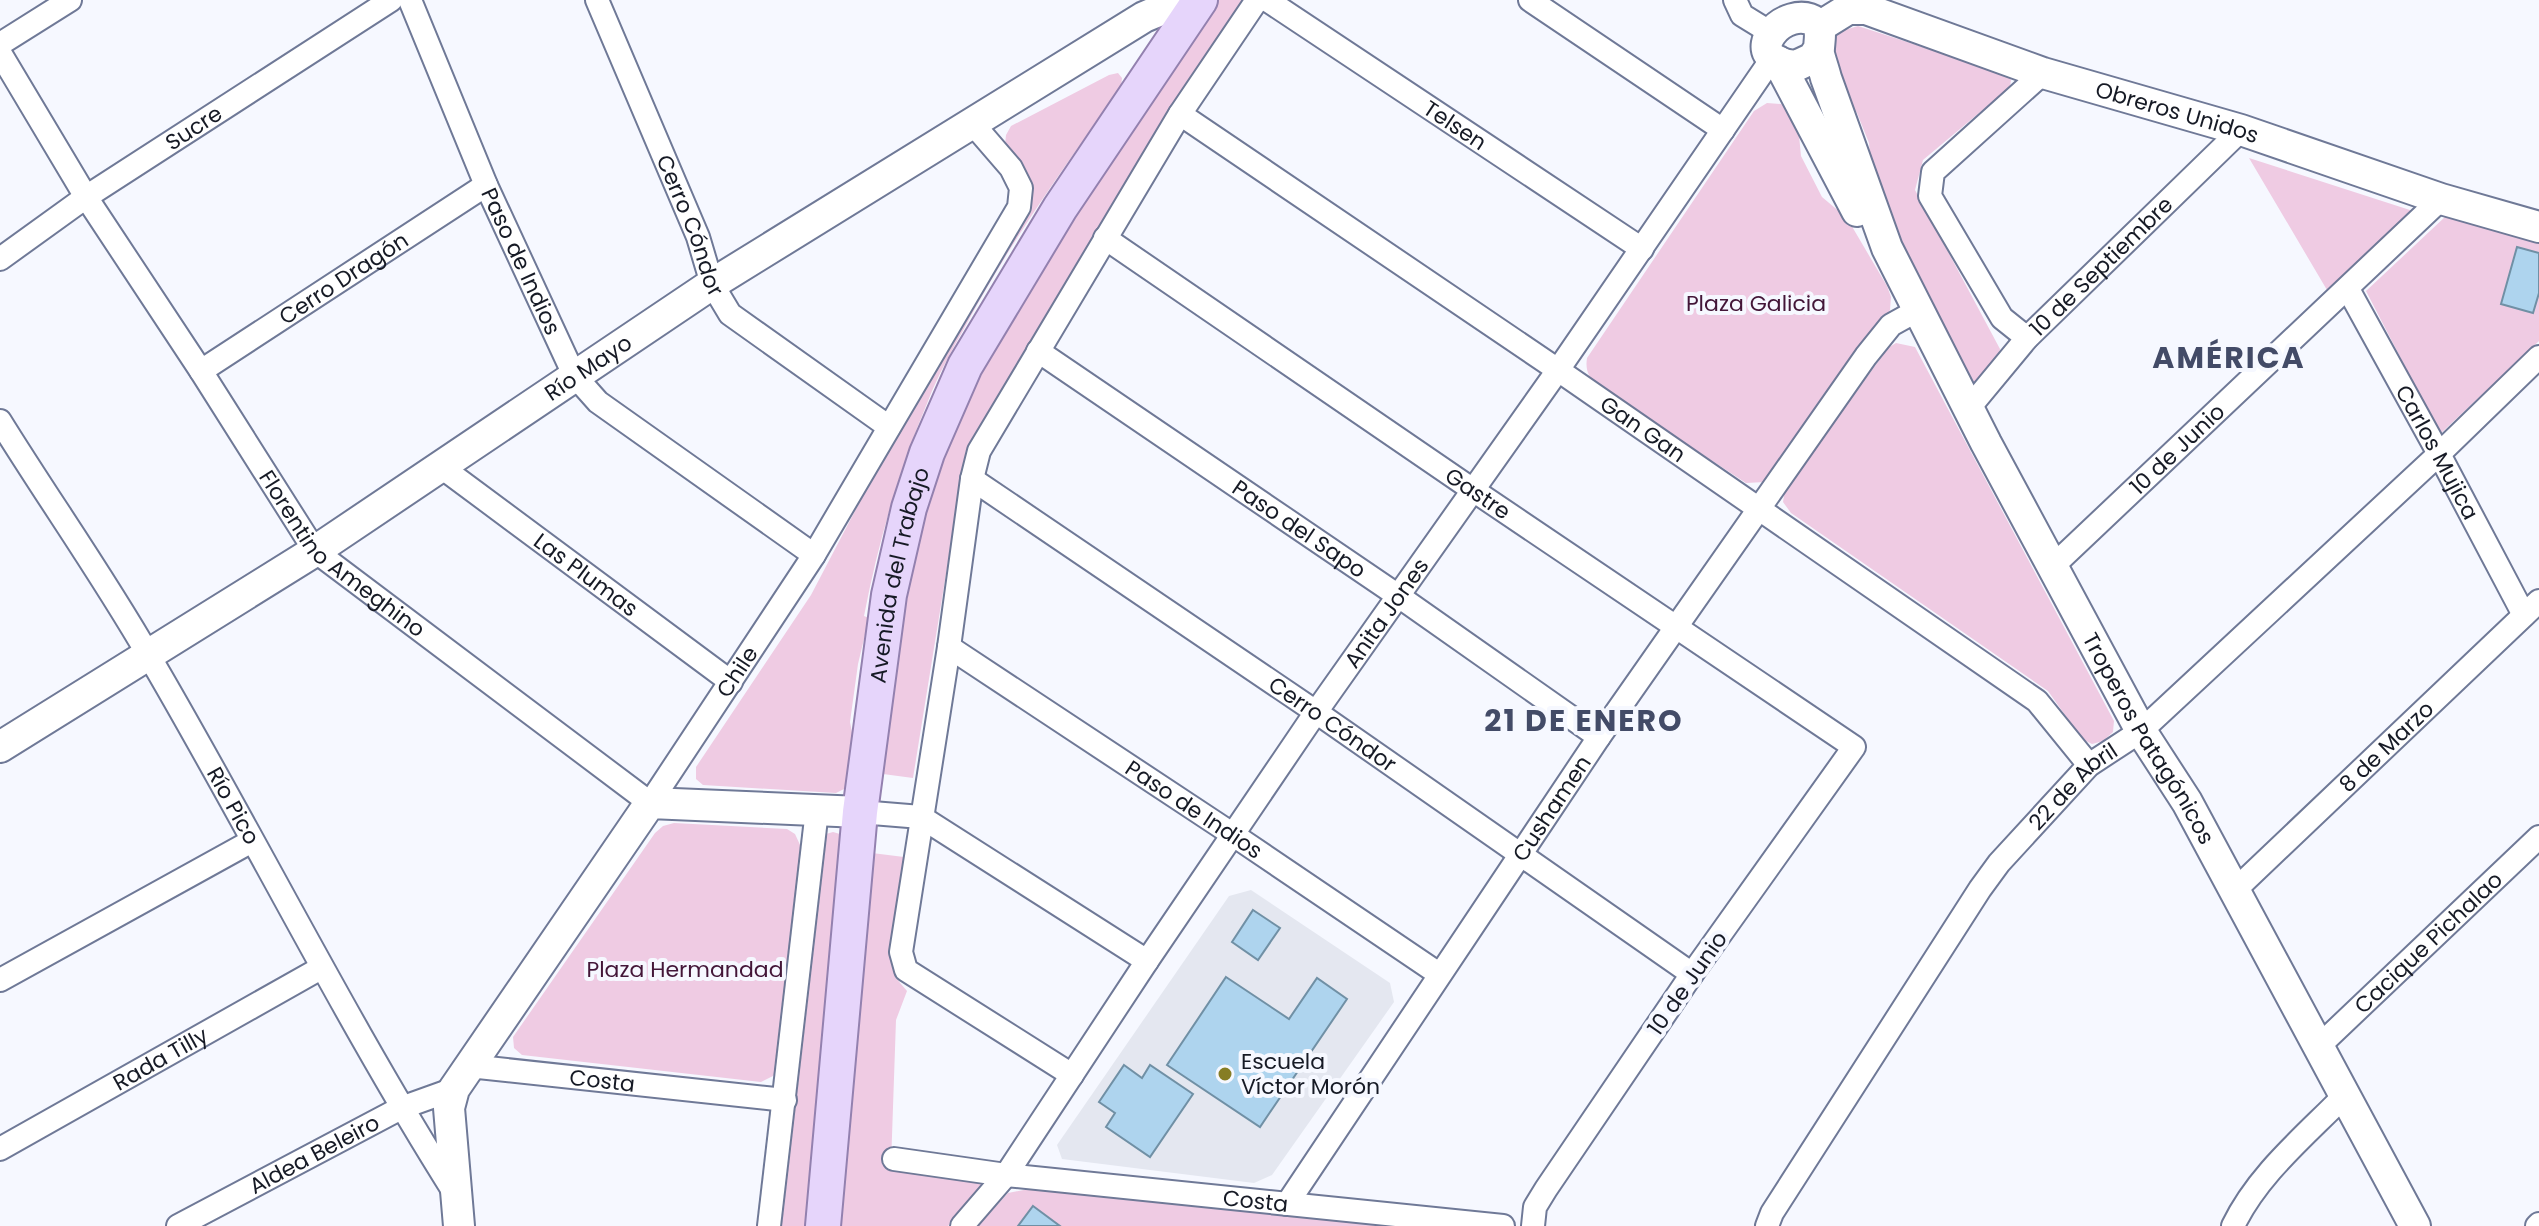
<svg xmlns="http://www.w3.org/2000/svg" width="2539" height="1226" viewBox="0 0 2539 1226" font-family="Poppins,sans-serif">
<style>
.built{fill:#e4e7f0}
.green{fill:#efcbe3}
.building{fill:#aed4ee;stroke:#7090a5;stroke-width:2}
.lines{fill:none;stroke-linecap:round;stroke-linejoin:round}
.street-casing{stroke:#6f7997;stroke-width:26}
.secondary-casing{stroke:#6f7997;stroke-width:34}
.primary-casing{stroke:#9381af;stroke-width:38}
.street{stroke:#fff;stroke-width:22}
.secondary{stroke:#fff;stroke-width:30}
.primary{stroke:#e6d5fb;stroke-width:34}
.poi-dot{fill:#867d24;stroke:#f6f8ff;stroke-width:3}
.labels{text-anchor:middle;stroke-width:8;stroke-linejoin:round;paint-order:stroke}
.street-label{font-size:22px;fill:#161a25;stroke:#f6f8ff}
.park-label{font-size:22px;fill:#431638;stroke:#f6f8ff}
.poi-label{font-size:22px;fill:#161a25;stroke:#f6f8ff;text-anchor:start}
.district-label{font-size:30px;font-weight:bold;letter-spacing:2px;fill:#434b67;stroke:#f6f8ff}
</style>
<rect width="100%" height="100%" fill="#f6f8ff"/>
<!-- built -->
<path class="built" d="M1251 890 1390 983 1394 1002 1272 1175 1254 1183 1062 1159 1057 1145 1229 896Z"/>
<!-- green -->
<path class="green" d="M1216 0H1243L1166 114 966 450 913 778 883 774 901 609 927 496 957 419 994 344 1035 273Z
M1858 26 2006 74 2011 80 2010 87 1923 160 1915 190 2000 349 1997 364 1979 385 1974 383 1881 209 1873 188 1869 143 1857 113 1838 86 1827 42 1835 33Z
M1118 73 1122 78 1121 87C1066 164 1011 241 966 325 952 350 938 375 928 401 899 470 878 543 864 616L869 618 858 664 850 722 854 743 850 778 844 789 836 793 703 785 696 779V767L811 595 878 467 1024 211 1005 145 1006 135 1011 126 1109 75Z
M1767 103 1781 104 1791 110 1798 125 1801 156 1822 197 1847 218 1887 286 1891 297 1890 310 1884 321 1854 352 1765 482 1746 483 1598 386C1589 378 1585 371 1587 358L1754 111Z
M2249 158 2413 211 2327 290Z
M2446 216 2539 243V341L2440 434 2366 291Z
M1896 343 1915 347 2114 721 2113 732 2103 741 2092 744 2082 739 2048 691 1791 513 1783 502 1785 490 1888 348Z
M674 823 787 829 795 834 801 847 780 1064 773 1076 761 1082 522 1055 514 1048 513 1037 655 833 663 826Z
M833 832 840 834 842 843 805 1226H780L821 842 826 834Z
M872 853 904 857 891 945 895 977 907 991 896 1020 891 1165 900 1172 986 1182 948 1226H839Z
M1034 1188 1422 1226H978L1008 1193Z"/>
<!-- building -->
<path class="building" d="M2517 247 2539 253V293L2533 313 2501 304Z
M1253 910 1280 928 1258 960 1232 942Z
M1226 977 1289 1019 1317 978 1347 999 1260 1127 1167 1065Z
M1124 1065 1142 1078 1150 1065 1193 1094 1150 1157 1106 1127 1115 1113 1099 1102Z
M1033 1206 1060 1226H1018Z"/>
<g class="lines">
<!-- street casing -->
<g class="street-casing">
<g id="street">
<path id="s1" d="M410 0 486 185 574 375 598 402 814 555"/>
<path id="s2" d="M597 0 698 237 712 284 730 314 889 427"/>
<path id="s3" d="M1267 0 1642 249"/>
<path d="M1530 0 1723 130"/>
<path d="M1735 0 1742 15 1768 31"/>
<path d="M0 44 70 0"/>
<path id="s4" d="M0 53 86 197 201 371 315 551 650 803 814 555 1019 207 1021 188 1011 168 973 124"/>
<path id="s5" d="M1180 114 1558 370 2037 701 2089 765"/>
<path id="s6" d="M1105 238 1473 490 1854 747 1692 974 1546 1189 1535 1207 1533 1226"/>
<path id="s7" d="M0 259 86 197 391 0"/>
<path id="s8" d="M2348 289 2439 454 2524 615"/>
<path d="M2027 338 2002 318 1930 196 1933 172 2043 73"/>
<path id="s9" d="M1038 351 1397 595 1599 737"/>
<path id="s10" d="M201 371 486 185"/>
<path id="s11" d="M1969 408 2027 338 2241 130"/>
<path id="s12" d="M0 421C49 500 103 576 149 656 253 833 344 1018 454 1192"/>
<path id="s13" d="M440 466 731 682"/>
<path id="s14" d="M972 479 1316 712 1692 974"/>
<path id="s15" d="M2052 567 2441 199"/>
<path id="s16" d="M949 647 1232 834 1439 974"/>
<path d="M860 812 921 817 1147 961"/>
<path id="s17" d="M2234 891 2539 601"/>
<path d="M0 980 252 841"/>
<path id="s18" d="M2318 1047 2539 837"/>
<path id="s19" d="M469 1066 785 1100"/>
<path d="M1072 1075 906 970 901 952 949 647 972 479 979 451 1180 114 1257 0"/>
<path id="s20" d="M0 1149 321 968"/>
<path id="s21" d="M894 1159 1006 1175 1503 1226"/>
<path id="s22" d="M1287 1204 1599 737 1866 356 1891 325 1918 310"/>
<path id="s23" d="M178 1226 401 1108 454 1089"/>
<path d="M769 1226 817 810"/>
<path id="s24" d="M962 1226 1006 1175 1147 961 1316 712 1558 370 1773 57"/>
<path id="s25" d="M1767 1226 1772 1213 1980 889 1999 863 2089 765 2141 731 2439 454 2539 357"/>
<path d="M2233 1226C2258 1174 2305 1136 2345 1095"/>
<path d="M2537 1226 2539 1224"/>
</g>
</g>
<!-- secondary casing -->
<g class="secondary-casing">
<g id="secondary">
<path id="s26" d="M1819 27 1848 9H1866L2043 73 2241 130 2441 199 2539 227"/>
<path id="s27" d="M1818 50 1813 58 1796 66C1733 60 1786 0 1817 23 1823 33 1818 44 1819 54 1821 62 1824 70 1826 78L1887 248 1986 443 2141 731 2187 802 2415 1226"/>
<path d="M1778 61 1857 211"/>
<path id="s28" d="M0 747 315 551 712 284 1144 17 1185 0"/>
<path d="M459 1226 449 1108 454 1089 650 803 860 812"/>
</g>
</g>
<!-- primary casing -->
<g class="primary-casing">
<g id="primary">
<path id="s29" d="M823 1226 860 812 889 595 909 508 927 453 965 366 1060 208 1200 0"/>
</g>
</g>
<!-- street -->
<use href="#street" class="street"/>
<!-- secondary -->
<use href="#secondary" class="secondary"/>
<!-- primary -->
<use href="#primary" class="primary"/>
</g>
<!-- markers -->
<circle class="poi-dot" cx="1225" cy="1074" r="8"/>
<g class="labels">
<!-- street labels -->
<g class="street-label">
<text dy="8" stroke="none"><textPath href="#s26" startOffset="380">Obreros Unidos</textPath></text>
<text dy="8" stroke="none"><textPath href="#s3" startOffset="226">Telsen</textPath></text>
<text dy="8" stroke="none"><textPath href="#s7" startOffset="234">Sucre</textPath></text>
<text dy="8" stroke="none"><textPath href="#s2" startOffset="244">Cerro Cóndor</textPath></text>
<text dy="8" stroke="none"><textPath href="#s1" startOffset="284">Paso de Indios</textPath></text>
<text dy="8" stroke="none"><textPath href="#s11" startOffset="194">10 de Septiembre</textPath></text>
<text dy="8" stroke="none"><textPath href="#s10" startOffset="170">Cerro Dragón</textPath></text>
<text dy="8" stroke="none"><textPath href="#s28" startOffset="700">Río Mayo</textPath></text>
<text dy="8" stroke="none"><textPath href="#s5" startOffset="560">Gan Gan</textPath></text>
<text dy="8" stroke="none"><textPath href="#s15" startOffset="172">10 de Junio</textPath></text>
<text dy="8" stroke="none"><textPath href="#s8" startOffset="186">Carlos Mujica</textPath></text>
<text dy="8" stroke="none"><textPath href="#s6" startOffset="452">Gastre</textPath></text>
<text dy="8" stroke="none"><textPath href="#s9" startOffset="316">Paso del Sapo</textPath></text>
<text dy="8" stroke="none"><textPath href="#s4" startOffset="610">Florentino Ameghino</textPath></text>
<text dy="8" stroke="none"><textPath href="#s13" startOffset="182">Las Plumas</textPath></text>
<text dy="8" stroke="none"><textPath href="#s29" startOffset="656">Avenida del Trabajo</textPath></text>
<text dy="8" stroke="none"><textPath href="#s24" startOffset="746">Anita Jones</textPath></text>
<text dy="8" stroke="none"><textPath href="#s4" startOffset="1166">Chile</textPath></text>
<text dy="8" stroke="none"><textPath href="#s14" startOffset="436">Cerro Cóndor</textPath></text>
<text dy="8" stroke="none"><textPath href="#s27" startOffset="926">Troperos Patagónicos</textPath></text>
<text dy="8" stroke="none"><textPath href="#s17" startOffset="210">8 de Marzo</textPath></text>
<text dy="8" stroke="none"><textPath href="#s25" startOffset="538">22 de Abril</textPath></text>
<text dy="8" stroke="none"><textPath href="#s12" startOffset="450">Río Pico</textPath></text>
<text dy="8" stroke="none"><textPath href="#s22" startOffset="476">Cushamen</textPath></text>
<text dy="8" stroke="none"><textPath href="#s16" startOffset="294">Paso de Indios</textPath></text>
<text dy="8" stroke="none"><textPath href="#s18" startOffset="152">Cacique Pichalao</textPath></text>
<text transform="translate(1687 983) rotate(-55)" y="8">10 de Junio</text>
<text dy="8" stroke="none"><textPath href="#s20" startOffset="184">Rada Tilly</textPath></text>
<text dy="8" stroke="none"><textPath href="#s19" startOffset="134">Costa</textPath></text>
<text dy="8" stroke="none"><textPath href="#s23" startOffset="154">Aldea Beleiro</textPath></text>
<text dy="8" stroke="none"><textPath href="#s21" startOffset="364">Costa</textPath></text>
</g>
<!-- park labels -->
<g class="park-label">
<text x="1756" y="311">Plaza Galicia</text>
<text x="685" y="977">Plaza Hermandad</text>
</g>
<!-- poi labels -->
<g class="poi-label">
<text x="1241" y="1069">Escuela<tspan x="1241" dy="25">Víctor Morón</tspan></text>
</g>
<!-- district labels -->
<g class="district-label">
<text x="2229" y="368">AMÉRICA</text>
<text x="1584" y="731">21 DE ENERO</text>
</g>
</g>
</svg>
